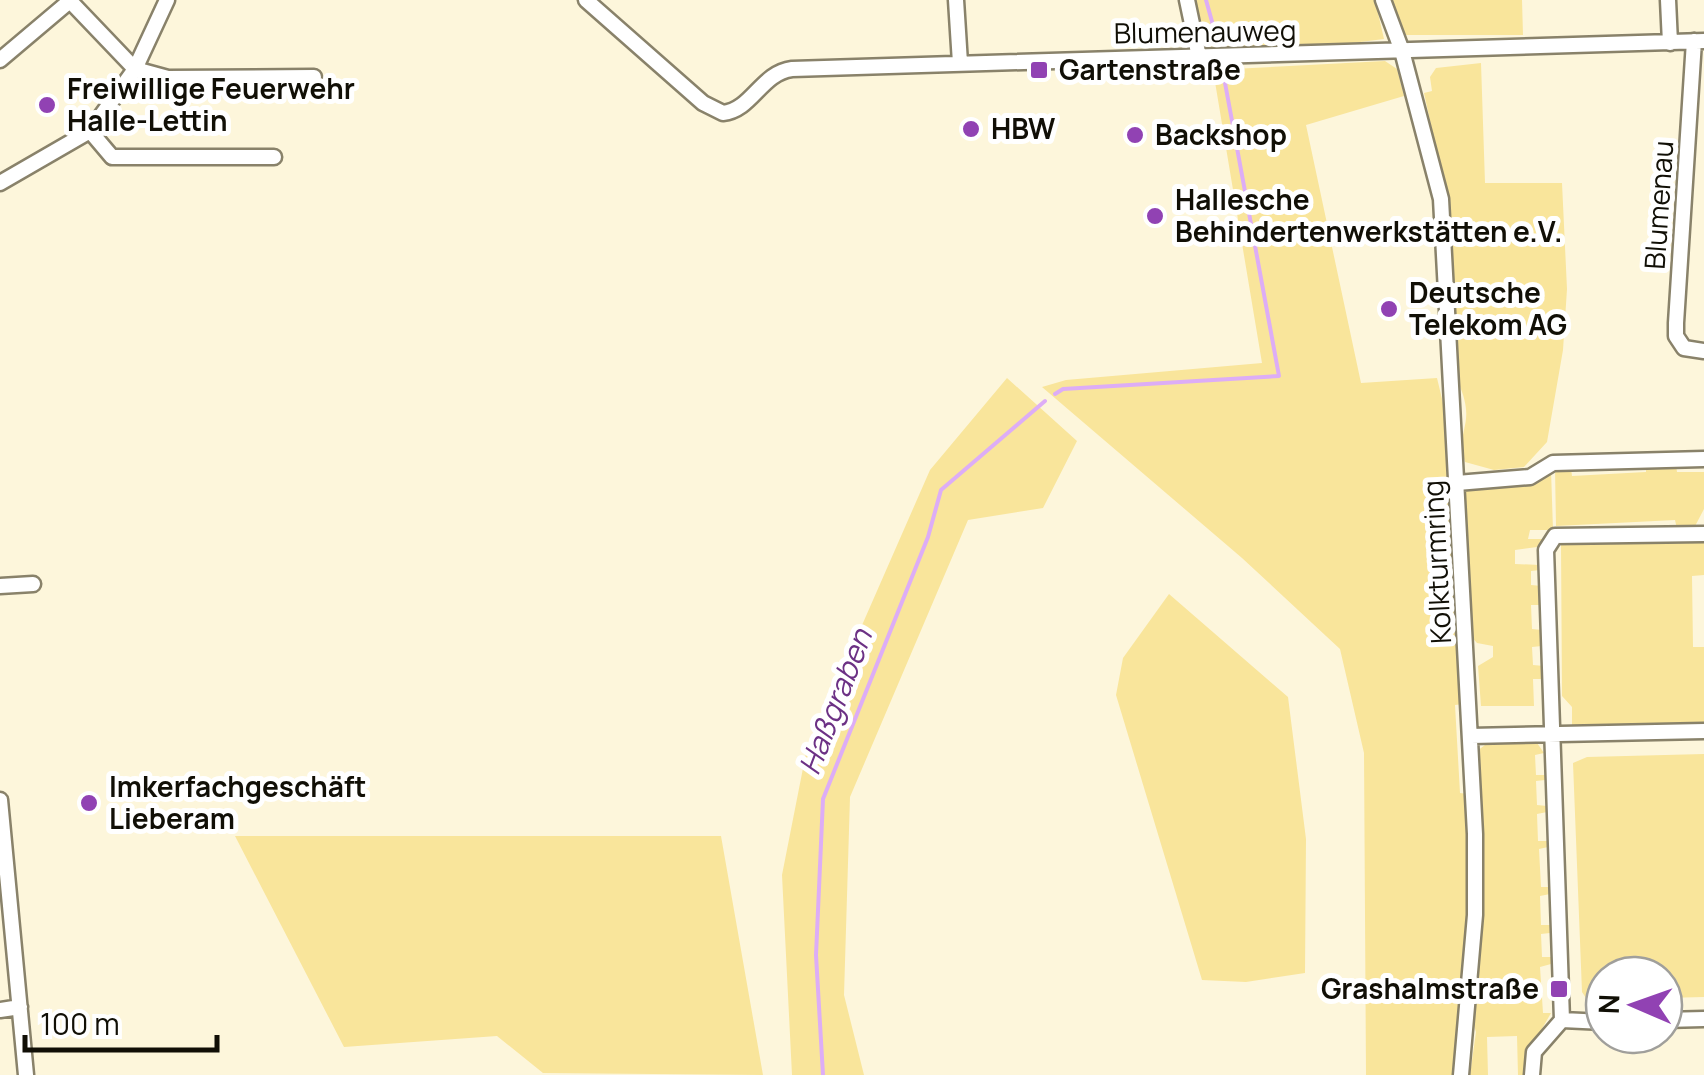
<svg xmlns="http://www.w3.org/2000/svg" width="1704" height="1075" viewBox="0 0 1704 1075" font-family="Manrope,sans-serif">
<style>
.green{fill:#f9e59b}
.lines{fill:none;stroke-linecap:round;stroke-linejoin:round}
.stream{stroke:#ddadf6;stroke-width:4}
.minor-casing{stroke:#89826a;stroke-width:19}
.minor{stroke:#fff;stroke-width:14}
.poi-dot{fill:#9142b3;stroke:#fff;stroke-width:4}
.labels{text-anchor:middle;stroke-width:10;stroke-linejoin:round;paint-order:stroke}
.street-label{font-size:28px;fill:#110f06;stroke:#fff}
.poi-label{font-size:28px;font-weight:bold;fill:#110f06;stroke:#fff;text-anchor:start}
.water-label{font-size:30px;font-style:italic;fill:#6c3185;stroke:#fff}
</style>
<rect width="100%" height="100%" fill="#fdf6db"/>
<!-- green -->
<path class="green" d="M1192 0H1375L1384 39 1297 50 1206 49Z
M1388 0H1522L1523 35H1402Z
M1385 61 1397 69 1404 96 1306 125 1361 383 1437 378 1443 403 1464 704 1455 705 1460 793 1467 794 1469 922 1453 1075H1366L1364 753 1340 649 1242 558 1042 387 1066 380 1262 363 1213 70Z
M1481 63 1485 183H1562L1567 289 1563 350 1547 442 1524 467 1494 470 1465 462C1454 429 1478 426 1458 382L1444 185 1424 93 1432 91 1430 77 1436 68Z
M1007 378 1077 441 1043 508 968 520 850 797 844 995 864 1075H792L782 875 806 753 930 470Z
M1676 465 1677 472H1704V509L1693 530 1677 529 1675 520 1556 526 1555 469 1571 468 1572 476 1646 472V466Z
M1551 470 1553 530H1530L1528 539H1542L1537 547 1515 550V564L1540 565V570L1531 571V585L1542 586 1541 605H1531L1532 629 1542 630V646L1532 647 1533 665 1544 666 1543 679H1533L1534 706H1481L1478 666 1493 657V646L1477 643 1469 634 1462 498 1468 487Z
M1704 543V575L1692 576 1693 647H1704V724L1572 726V707L1562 696 1561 544Z
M1169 594 1288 697 1306 839 1305 973 1246 982 1202 980 1116 695 1123 658Z
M1535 740 1544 753 1535 755 1536 775H1546L1545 780 1536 781 1537 805 1547 806V812L1537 814 1538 841H1548V847L1539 849 1541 887H1550V894L1540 896 1541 925H1550V933L1541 934 1542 957H1551V964L1540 967 1543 1013H1551L1535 1041 1526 1075H1518L1517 1036 1487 1037 1488 1075H1470L1476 1032 1472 1019 1477 751 1489 742Z
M1704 754V997L1664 998V975H1604V1000L1586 998 1582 992 1573 763 1587 757Z
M235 836H721L763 1075 543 1073 497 1036 344 1047Z"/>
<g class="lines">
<!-- stream -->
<path class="stream" d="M1206 0 1219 47
M1055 394 1063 389 1279 376 1223 72
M823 1075 816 955 823 799 928 537 941 490 1045 401"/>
<!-- minor casing -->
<g class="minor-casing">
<path id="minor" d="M586 0 703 103 723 113C752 110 761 73 792 69L1704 41
M956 0 960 63
M1187 0 1199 57
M1383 0 1402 51 1441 199 1475 834V915L1461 1075
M1668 0 1670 43
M70 1 135 69
M1694 41 1676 323V336L1684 348 1704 351
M0 60 71 0
M135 69 168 78 314 77
M90 131 112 157H274
M0 183 90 131 135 69 167 0
M1457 483 1530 477 1553 463 1704 459
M0 586 33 584
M1471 736 1704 731
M0 800 26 1075
M0 1010 20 1007
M1562 1020 1546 550 1555 536 1704 534
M1562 1020 1604 1022
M1664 1020 1704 1019
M1532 1075 1534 1052 1562 1020"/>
</g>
<!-- minor -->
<use href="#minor" class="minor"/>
</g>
<!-- markers -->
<g class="poi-dot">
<rect x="1029" y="60" width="20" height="20" rx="5"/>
<circle cx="47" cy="105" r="10"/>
<circle cx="971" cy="129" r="10"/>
<circle cx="1135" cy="135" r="10"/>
<circle cx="1155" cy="216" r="10"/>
<circle cx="1389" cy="309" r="10"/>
<circle cx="89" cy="803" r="10"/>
<rect x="1549" y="979" width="20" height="20" rx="5"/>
</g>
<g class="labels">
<!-- street labels -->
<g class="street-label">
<text transform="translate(1205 32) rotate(-1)" y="10">Blumenauweg</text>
<text transform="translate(1659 205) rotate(-86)" y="10">Blumenau</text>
<text transform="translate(1437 562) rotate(-93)" y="10">Kolkturmring</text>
</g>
<!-- poi labels -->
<g class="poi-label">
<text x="1059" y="80">Gartenstraße</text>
<text x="67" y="99">Freiwillige Feuerwehr<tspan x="67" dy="32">Halle-Lettin</tspan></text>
<text x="991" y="139">HBW</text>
<text x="1155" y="145">Backshop</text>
<text x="1175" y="210">Hallesche<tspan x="1175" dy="32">Behindertenwerkstätten e.V.</tspan></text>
<text x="1409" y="303">Deutsche<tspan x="1409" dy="32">Telekom AG</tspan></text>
<text x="109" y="797">Imkerfachgeschäft<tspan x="109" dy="32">Lieberam</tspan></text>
<text x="1539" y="999" text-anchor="end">Grashalmstraße</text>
</g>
<!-- water labels -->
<g class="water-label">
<text transform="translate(836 702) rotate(-69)" y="10">Haßgraben</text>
</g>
</g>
<!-- north arrow -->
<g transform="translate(1634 1005) rotate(272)"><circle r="48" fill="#ffffff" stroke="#a09f9b" stroke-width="2.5"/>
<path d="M0-8L18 38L0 25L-18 38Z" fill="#9142b3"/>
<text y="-15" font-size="28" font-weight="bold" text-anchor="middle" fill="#110f06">N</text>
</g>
<!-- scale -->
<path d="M25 1035v15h192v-15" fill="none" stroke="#110f06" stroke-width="5"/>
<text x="40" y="1035" font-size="30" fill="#110f06" stroke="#ffffff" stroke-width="8" paint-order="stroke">100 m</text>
</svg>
